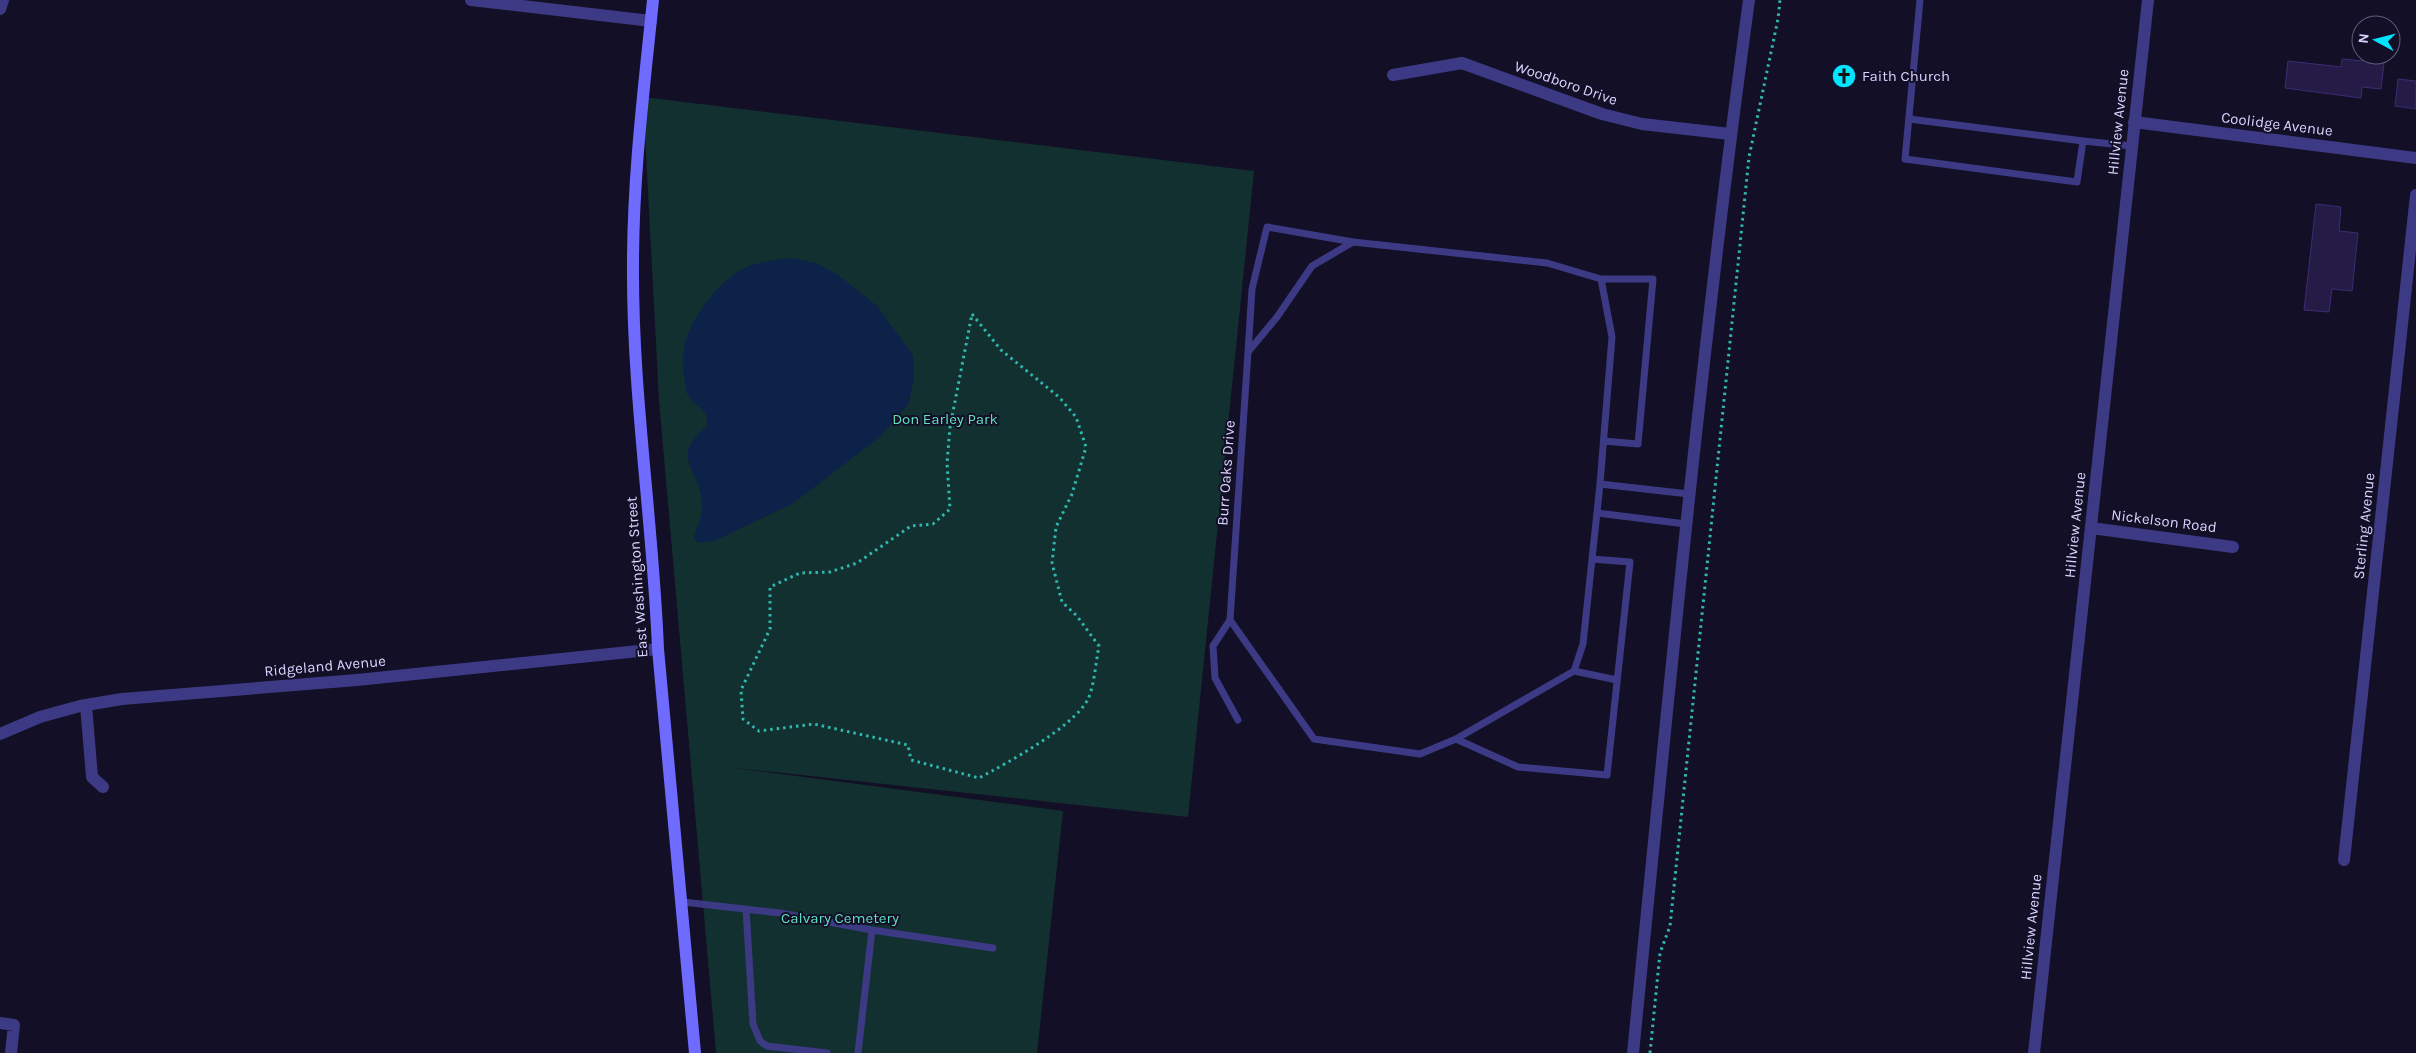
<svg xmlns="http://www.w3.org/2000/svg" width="2416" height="1053" viewBox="0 0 2416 1053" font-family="Karla,sans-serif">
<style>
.green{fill:#12302f}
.water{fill:#0c2248}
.building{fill:#241b47;stroke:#3b2d73}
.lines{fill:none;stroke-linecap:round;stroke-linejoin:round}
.path{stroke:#2fb8b0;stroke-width:3;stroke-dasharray:2.5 4;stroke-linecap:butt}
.lane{stroke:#3d3a85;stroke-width:7}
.street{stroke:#3d3a85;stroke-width:12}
.secondary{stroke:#6f6bff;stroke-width:12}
.labels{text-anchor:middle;stroke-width:4;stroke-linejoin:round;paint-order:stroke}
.poi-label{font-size:15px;fill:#d9d4ff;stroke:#130f26;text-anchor:start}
.street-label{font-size:15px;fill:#d9d4ff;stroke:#130f26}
.park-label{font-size:15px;fill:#5fe0c0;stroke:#130f26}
</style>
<rect width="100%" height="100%" fill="#130f26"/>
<!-- green -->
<path class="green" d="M643 97 1254 171 1188 817 727 767 1063 811 1037 1053H716L659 400Z"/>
<!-- water -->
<path class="water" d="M792 258 816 263 838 275 877 306 913 355 914 378 909 403 880 437 792 504 714 541 698 543 694 537C697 528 702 516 702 507 702 468 667 459 707 426 709 404 689 408 686 389 684 377 681 358 684 347 690 320 712 291 733 275 750 262 773 260 792 258Z"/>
<!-- building -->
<path class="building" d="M2342 59 2384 63 2381 89 2362 87 2361 98 2285 88 2288 61 2341 67Z
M2398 79 2416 81V109L2395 106Z
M2316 204 2341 207 2339 231 2358 233 2352 291 2332 289 2329 312 2304 310Z"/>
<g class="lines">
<!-- path -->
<path class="path" d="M972 314 1001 350 1059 397 1076 417 1086 447 1072 494 1056 527 1052 563 1062 602 1077 616 1099 646C1096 661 1094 687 1088 699 1074 727 1007 763 979 778L911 760 908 745 814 724 759 731 743 719 741 690 770 629V587L800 573 830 572 857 563 911 526 933 524 950 509 947 463 950 427Z
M1650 1053 1660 953 1670 926 1749 157 1778 19 1780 0"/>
<!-- lane -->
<path class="lane" d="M1920 0 1905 159 2077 182 2083 141 2132 146
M1909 119 2083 141
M1353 242 1547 263 1601 279 1612 337 1600 484 1583 644 1574 671 1456 739 1420 754 1314 739 1230 620 1248 352 1277 317 1312 266Z
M1601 279H1653L1638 444 1604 441
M1248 352 1252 289 1267 227 1353 242
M1600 484 1689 494
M1597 513 1686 524
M1230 620 1213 646 1215 678 1238 720
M1574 671 1617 680
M1456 739 1518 767 1607 775 1630 562 1592 559
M683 902 780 913 872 930 993 948
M746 909 753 1024 760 1041 767 1046 827 1053
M858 1053 872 930"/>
<!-- street -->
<path class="street" d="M471 0 651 21
M0 9 3 0
M1393 75 1462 63 1602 114 1642 124 1730 134
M2134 122 2416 158
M2091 528 2233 547
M86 705 92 777 103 787
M0 734 40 717 80 706 122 699 357 680 658 649
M2344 860 2416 195
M0 1023 14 1025 11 1053
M1633 1053C1668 702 1701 350 1749 0
M2034 1053 2148 0"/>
<!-- secondary -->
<path class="secondary" d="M653 0C644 88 633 176 633 264 632 393 653 521 658 649L695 1053"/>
</g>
<!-- icons -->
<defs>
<g id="church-disc" transform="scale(1.25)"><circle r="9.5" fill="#00e5ff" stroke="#130f26"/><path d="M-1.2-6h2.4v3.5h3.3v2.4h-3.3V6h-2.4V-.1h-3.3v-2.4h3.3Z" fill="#111"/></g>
</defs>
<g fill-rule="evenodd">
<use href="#church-disc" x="1844" y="76"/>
</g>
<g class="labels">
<!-- poi labels -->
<g class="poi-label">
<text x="1862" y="81">Faith Church</text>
</g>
<!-- street labels -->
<g class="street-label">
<text transform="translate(1566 83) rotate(19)" y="5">Woodboro Drive</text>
<text transform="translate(2118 122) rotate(-84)" y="5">Hillview Avenue</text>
<text transform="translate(2277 124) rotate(7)" y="5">Coolidge Avenue</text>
<text transform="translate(1226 473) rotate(-86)" y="5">Burr Oaks Drive</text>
<text transform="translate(2164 521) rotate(7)" y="5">Nickelson Road</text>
<text transform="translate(2075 525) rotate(-84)" y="5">Hillview Avenue</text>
<text transform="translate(2364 526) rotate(-84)" y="5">Sterling Avenue</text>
<text transform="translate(637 577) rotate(-94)" y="5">East Washington Street</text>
<text transform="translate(325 666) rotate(-5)" y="5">Ridgeland Avenue</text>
<text transform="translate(2031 927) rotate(-84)" y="5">Hillview Avenue</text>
</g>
<!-- park labels -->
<g class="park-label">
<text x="945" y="424">Don Earley Park</text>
<text x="840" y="923">Calvary Cemetery</text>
</g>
</g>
<!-- north arrow -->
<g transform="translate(2376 40) rotate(277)"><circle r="24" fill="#130f26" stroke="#625e7d"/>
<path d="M0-4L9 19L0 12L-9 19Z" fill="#00e5ff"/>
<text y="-8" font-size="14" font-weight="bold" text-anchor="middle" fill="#d9d4ff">N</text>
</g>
</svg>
